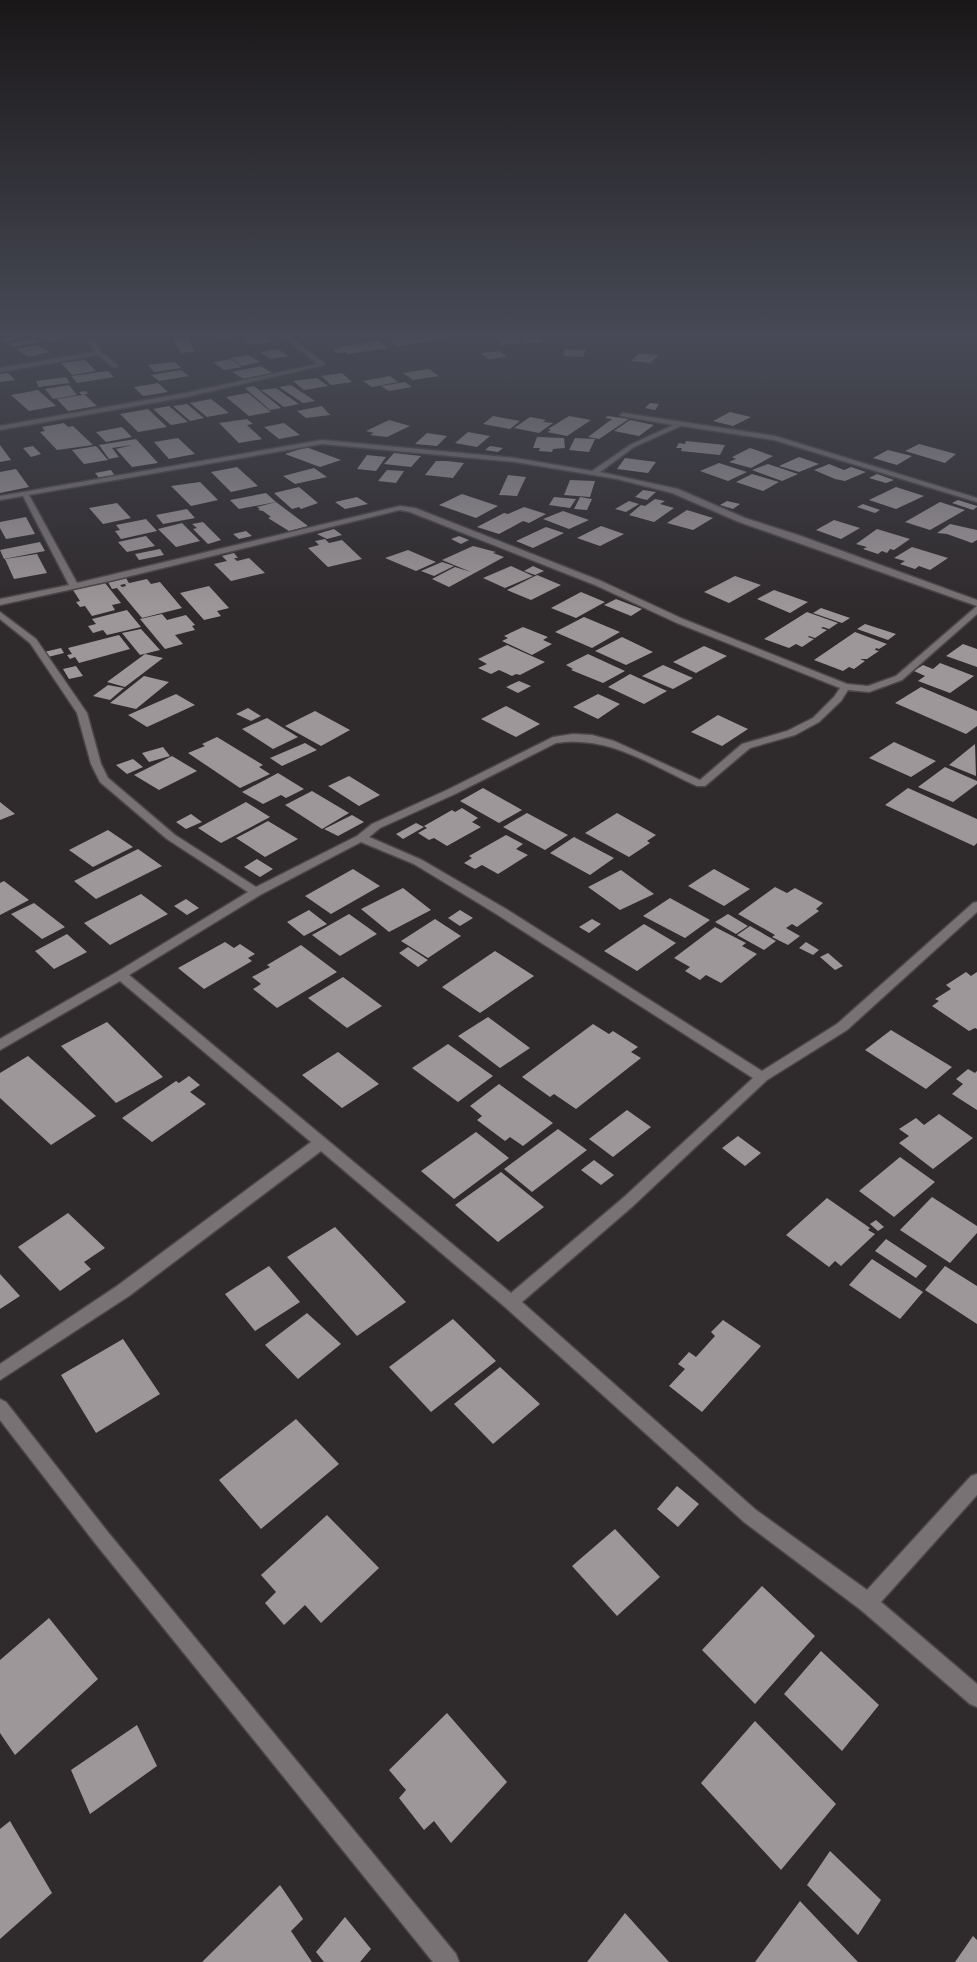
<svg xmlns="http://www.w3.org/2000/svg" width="977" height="1962" viewBox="0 0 977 1962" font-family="Signika,sans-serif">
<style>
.building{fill:#9e9799}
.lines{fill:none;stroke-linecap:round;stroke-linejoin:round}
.minor-casing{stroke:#4b4648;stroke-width:3}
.minor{fill:#797274;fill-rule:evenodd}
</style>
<rect width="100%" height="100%" fill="#2f2a2c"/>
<!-- building -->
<path class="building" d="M11 336H29L7 342 0 339Z
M35 336H66L69 337 50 342Z
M213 336H228L231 339 219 340Z
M264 336 272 342 251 345 243 339Z
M410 336H442L446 338 397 346 388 339Z
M515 336 523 343 504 345 495 337Z
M521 336H540L544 343H525Z
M187 337 195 351 181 353 172 339Z
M34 338 40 342 14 347 8 344Z
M379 341 388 348 348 354 345 352 337 353 333 350 340 349 338 347Z
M36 345 50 352 29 357 16 349Z
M278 349 289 356 270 359 260 352Z
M565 349 586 350 583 357 563 356Z
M500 351 507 357 488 359 481 353Z
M639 353 658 355 651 363 631 361Z
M248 355 260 362 242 366 231 358Z
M231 359 242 367 224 370 213 362Z
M85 360 96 371 72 375 61 363Z
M175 362 181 368 154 372 148 365Z
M261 366 272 373 244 379 232 372Z
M429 369 439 376 413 380 403 373Z
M181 370 189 376 159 381 151 375Z
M108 371 114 377 77 383 71 376Z
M8 373 15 380 0 382V374Z
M342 373 352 382 331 385 321 376Z
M390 376 398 382 372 387 363 381Z
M66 377 70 383 39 387 36 381Z
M317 378 328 386 304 390 293 381Z
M405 382 412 387 389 391 381 386Z
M158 383 168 392 143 396 134 387Z
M69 385 77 395 53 399 45 389Z
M291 385 315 401 303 403 279 387Z
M254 386 281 408 270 410 245 388Z
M276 388 299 404 284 407 261 390Z
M38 390 56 406 29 411 11 395Z
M86 391 88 394H84L97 406 68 411 57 399 82 395 79 392Z
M248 393 271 412 249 416 226 397Z
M211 399 229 413 207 417 190 403Z
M650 403 659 404 655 410 645 408Z
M187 404 204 418 190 421 173 406Z
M169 406 188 422 171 425 153 409Z
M322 406 330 415 306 418 297 411Z
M148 409 167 427 138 432 120 414Z
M730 412 751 417 733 426 713 421Z
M493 416 520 421 510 429 483 424Z
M569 416 591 420 567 436 547 432 551 430 548 429Z
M608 416 629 419 599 439 588 437 612 419 605 418Z
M530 417 546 420 543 422 553 423 539 433 514 428Z
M247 419 253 424 247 425 262 439 239 443 219 423Z
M389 420 410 426 387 437 370 435 374 433 366 431Z
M630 420 654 425 639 436 614 431Z
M64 423 68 427 73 426 93 445 57 450 40 432 45 431 42 427Z
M284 423 300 435 279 439 264 427Z
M122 427 132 437 106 442 96 432Z
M468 432 490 436 477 447 455 443Z
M427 433 447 436 437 446 415 444Z
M537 437 564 438 565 448 553 449 552 452 539 451 540 448H533Z
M178 438 195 454 169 459 154 442Z
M575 438 595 439 589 452 569 450Z
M136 439 158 463 132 467 116 449 132 445 112 448 119 457 109 459 99 445Z
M686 441 725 445 720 455 681 451 682 448H676L679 443 685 444Z
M919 444 956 454 945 463 905 451Z
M0 445 11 460 0 462Z
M33 446 41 454 31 457 23 448Z
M96 446 108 460 84 464 72 450Z
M490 446 503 448 498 452 485 450Z
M306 447 341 460 320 467 285 454Z
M750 448 773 456 751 468 729 462 736 459 732 457Z
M888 450 912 456 897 465 873 458Z
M394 453 421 456 411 467 384 464Z
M367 455 386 457 376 471 357 469Z
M799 457 819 464 799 472 779 466Z
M625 458 656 462 648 473 617 469Z
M436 461H447L464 463 453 478 425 475Z
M719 463 747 472 728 481 700 471Z
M768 464 798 474 782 481 752 470Z
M829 464 844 470 851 467 866 472 845 481 835 479 814 470Z
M237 467 258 486 231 492 211 472Z
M314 468 327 477 295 484 283 476Z
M16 469 29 487 0 493V472Z
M111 470 115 476 99 478 95 473Z
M387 470 404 471 396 483 378 481Z
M752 474 779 482 763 491 736 482Z
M877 474 894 480 886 483 869 478Z
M508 475 526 477 517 496 499 495Z
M570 480 595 481 590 497 564 495Z
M200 482 218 500 191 506 171 486Z
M299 487 318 503 301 509 299 507 292 509 274 493Z
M896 487 924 496 896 509 869 500Z
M643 490 656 492 647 500 635 497Z
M266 493 276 502 239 509 230 500Z
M462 494 498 506 476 518 439 505Z
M357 497 368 504 345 509 335 502Z
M554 497 576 499 570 508 549 505Z
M580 497 592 499 587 510 574 509Z
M655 499 665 501 660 504 674 508 654 522 629 515 641 505 645 506Z
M958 500 977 506V507L973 510 952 503Z
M629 501 639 504 626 512 615 509Z
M727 501 740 504 733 509 720 505Z
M276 502 308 526 289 531 268 518 271 517 263 511 258 510 260 509 257 507Z
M940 502 965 510 930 530 905 522Z
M117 503 131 518 103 524 89 508Z
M863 504 880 510 875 513 857 507Z
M524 507 546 514 529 523 523 521 499 534 477 527 504 513 508 514Z
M187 509 195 518 163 524 156 515Z
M687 510 713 518 693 530 667 523Z
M563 511 589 520 569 529 543 519Z
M26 517 35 534 6 539 0 528V522Z
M146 519 157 531 121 539 115 531 120 530 116 525Z
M834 520 860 528 841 539 816 530Z
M203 522 221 540 208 544 193 529 197 528 192 524Z
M182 523 200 541 176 547 158 529Z
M950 524 977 530V540L972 543 947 534 937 533Z
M601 526 624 534 600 546 577 538Z
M546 527 564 533 533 548 516 541Z
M334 529 342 535 327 539 317 534Z
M877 529 910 539 894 550 890 549 887 553 882 551 878 554 863 549 867 547 856 544Z
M246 531 252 536 239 539 233 534Z
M146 536 155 546 127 552 118 542Z
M459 536 469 540 461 544 451 539Z
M325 539 329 543 342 540 362 559 328 567 308 548 319 545 315 541Z
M40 542 45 551 4 559 0 550Z
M473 546 496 552 493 553 504 557 449 587 432 579 455 567 471 572 442 560Z
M912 547 948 558 930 570 919 566 915 569 900 564 905 561 894 558Z
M160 549 164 555 139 560 135 554Z
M408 550 436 562 416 571 385 558Z
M234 553 238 558H234L237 561 249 558 265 573 231 581 214 564 227 561 222 556Z
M37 554 47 573 14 579 5 559Z
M442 562 454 566 434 576 421 571Z
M511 566 533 576 505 588 483 578Z
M533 566 544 571 535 575 524 571Z
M537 575 561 585 531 600 507 590Z
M735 576 761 585 729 603 704 592Z
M126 578 129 583 120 585 122 587 126 586 125 584 147 579 151 584 160 582 182 608 142 618 117 588 112 589 108 582Z
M105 583 121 603 112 605 115 610 92 616 85 606 80 607 76 602 80 601 73 590Z
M209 586 229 608 217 611 221 616 204 620 180 593Z
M774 590 808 602 790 613 757 599Z
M581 592 605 602 576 618 551 608Z
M616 599 642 609 631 616 604 605Z
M821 608 850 618 842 623 813 613Z
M127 610 141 627 107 635 103 630 93 633 88 626 96 624 92 619Z
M807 612 838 623 829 629 823 627 821 628 827 630 815 638 809 636 808 637 814 639 802 647 796 644 789 648 764 639Z
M162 614 167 620 186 615 195 625 192 626 195 630 175 635 183 644 165 649 140 619Z
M584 617 620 632 592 648 555 632Z
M865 624 896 634 888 640 857 629Z
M523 627 548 637 543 640 552 644 532 655 502 641 508 638 504 636Z
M141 629 160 650 140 655 122 633Z
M855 632 887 644 879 649 876 648 875 650 879 651 867 659H860L865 661 854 669 849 667 843 671 814 660Z
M119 635 130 649 79 663 75 657 70 659 67 655 72 654 68 648Z
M622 637 653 652 626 665 595 651Z
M963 644 977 649V667L946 656Z
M507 645 545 662 520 675 516 674 512 676 499 670 491 674 478 668 487 664 478 659Z
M704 646 727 656 696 673 673 662Z
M61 648 64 653 48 657 44 652Z
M145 654 163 658 125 687 107 682Z
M588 654 625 671 603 683 571 670 573 669 566 665Z
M940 663 974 676 950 693 918 681 925 676 914 671 923 665 933 669Z
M663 665 693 678 673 689 642 676Z
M76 666 83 676 69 679 63 669Z
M630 674 667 691 644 704 608 687Z
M144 676 169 682 136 709 110 703Z
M519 681 531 686 518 693 506 687Z
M108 685 124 688 110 700 93 696Z
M921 687 977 711V726L966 734 895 703Z
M176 694 195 705 147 727 128 715Z
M598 694 620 704 598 719 573 707Z
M506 706 540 724 516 737 481 719Z
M248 708 261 716 251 721 236 714Z
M315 711 350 730 321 746 285 726Z
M718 715 748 729 722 746 691 732Z
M267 718 298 737 273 749 242 729Z
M217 737 263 765 259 767 270 774 240 788 188 753 205 746 202 744Z
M894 742 936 761 911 777 869 758Z
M305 743 317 750 282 766 270 758Z
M975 744 976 776 949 765Z
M163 747 170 756 149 762 142 753Z
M172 756 197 771 159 790 134 775Z
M133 759 143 767 127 774 116 765Z
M945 767 977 781V784L953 802 918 787Z
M278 773 304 789 286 798 281 795 263 804 242 792Z
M349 776 380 795 359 806 328 786Z
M483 788 522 810 499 823 460 801Z
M908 788 977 819V843L974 846 885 805Z
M312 791 349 813 322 829 285 805Z
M0 802 15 814 0 820Z
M246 802 270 817 221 843 198 828Z
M462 808 478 818 472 822 481 827 447 846 434 838 429 840 418 833 427 828 424 826 452 810 455 812Z
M527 813 568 835 545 850 503 827Z
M617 813 656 835 647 841 650 843 629 857 585 833Z
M191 814 202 822 186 829 176 822Z
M352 815 364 822 338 836 324 829Z
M268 821 298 839 265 857 236 838Z
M416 823 424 827 403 839 396 834Z
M108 830 133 847 93 867 69 850Z
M506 835 523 844 516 849 528 855 498 874 482 865 475 869 464 863 472 858 469 856Z
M574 837 614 858 590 875 550 853Z
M138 849 162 866 96 899 74 881Z
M257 859 273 869 260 877 244 867Z
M353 869 380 886 331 914 305 896Z
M714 869 750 889 724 906 688 886Z
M621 870 654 894 620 910 588 887Z
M4 881 29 900 0 915V883Z
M775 887 787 893 795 888 823 903 816 909 819 911 797 927 792 924 786 928 800 936 788 945 772 937 775 935 738 914Z
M403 888 431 910 389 932 361 909Z
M141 894 168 914 110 945 84 923Z
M670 898 710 920 685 938 643 916Z
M186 899 199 908 187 915 174 906Z
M34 903 65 927 42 939 11 914Z
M309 910 327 924 304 936 287 922Z
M460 910 473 918 460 926 448 918Z
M349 914 377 934 340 956 312 935Z
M728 914 748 926 736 934 715 922Z
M435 919 461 936 428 958 401 941Z
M592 919 601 924 589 933 579 927Z
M644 924 676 943 637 971 604 951Z
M750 926 776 941 764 950 737 935Z
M715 927 746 943 742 946 757 954 721 983 706 975 700 980 685 971 690 967 674 958Z
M67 934 87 952 54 969 35 951Z
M225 942 234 948 240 944 255 954 248 958 252 961 204 989 178 968Z
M806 942 819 950 813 955 799 948Z
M301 945 337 972 277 1008 253 989 261 984 252 977 270 967 267 965Z
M408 947 428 960 418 967 399 953Z
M495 951 534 976 480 1013 442 987Z
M828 953 843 966 835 970 820 957Z
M966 972 971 976 977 972V1029L975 1028 969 1031 932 1006 939 1001 935 999 951 989 946 985Z
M343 977 382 1006 347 1028 308 998Z
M488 1017 530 1048 500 1068 458 1036Z
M107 1022 163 1077 116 1103 61 1046Z
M593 1024 609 1034 613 1031 638 1047 631 1052 641 1058 576 1109 554 1094 550 1097 522 1077Z
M891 1030 952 1067 926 1089 865 1050Z
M448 1044 493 1076 458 1102 412 1068Z
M338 1052 379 1084 342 1108 302 1075Z
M28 1056 96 1116 51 1145 0 1098V1073Z
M968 1069 975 1073 977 1071V1110L952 1094 963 1084 956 1079Z
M189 1076 200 1085 190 1092 206 1104 152 1142 122 1118 176 1081 179 1083Z
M499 1084 553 1123 523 1146 510 1137 505 1141 477 1120 482 1116 470 1106Z
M627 1110 651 1127 613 1157 589 1139Z
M939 1114 973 1138 933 1169 899 1143 909 1136 899 1129 916 1118 924 1125Z
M558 1129 587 1150 532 1192 504 1169Z
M476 1132 509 1158 454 1199 421 1171Z
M738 1136 761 1153 745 1166 722 1148Z
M900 1157 935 1182 894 1217 859 1191Z
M594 1160 614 1175 601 1185 581 1170Z
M501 1172 544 1207 498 1242 455 1205Z
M932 1197 977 1226V1233L950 1263 900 1230Z
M827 1198 870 1228 868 1230 875 1234 841 1266 835 1261 829 1267 786 1235Z
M68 1213 105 1248 84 1262 91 1269 60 1291 18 1247Z
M876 1220 884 1227 878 1231 870 1224Z
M335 1227 406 1302 357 1336 287 1257Z
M886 1239 927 1266 916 1278 875 1251Z
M872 1259 923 1292 900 1319 849 1285Z
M269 1266 300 1302 255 1331 225 1294Z
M945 1266 977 1286V1324L925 1290Z
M0 1274 20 1296 0 1309Z
M307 1313 341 1344 298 1379 265 1345Z
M453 1319 496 1361 431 1412 389 1367Z
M723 1320 761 1346 702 1412 669 1386 685 1369 678 1364 689 1352 696 1357 715 1336 711 1332Z
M123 1339 160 1394 96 1433 61 1375Z
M500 1367 540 1404 493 1444 454 1404Z
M296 1419 339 1464 261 1529 219 1480Z
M677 1486 699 1504 678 1527 657 1509Z
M327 1515 379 1568 321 1623 305 1605 284 1625 265 1603 276 1592 261 1575Z
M615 1529 660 1577 617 1616 572 1566Z
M762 1586 815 1636 755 1704 702 1650Z
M49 1618 98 1679 15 1755 0 1733V1660Z
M821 1651 879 1705 842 1751 784 1694Z
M447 1713 507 1782 451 1843 434 1821 424 1830 399 1798 406 1790 389 1770Z
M755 1721 836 1804 781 1870 701 1783Z
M137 1725 157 1766 90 1814 71 1770Z
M10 1821 52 1893 0 1939V1829Z
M830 1851 881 1900 858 1935 807 1885Z
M280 1885 303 1919 291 1931 312 1962H202Z
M800 1901 858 1962H755Z
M625 1913 669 1962H587Z
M345 1917 371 1949 360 1962H324L316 1952Z
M973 1936 977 1940V1962H955Z"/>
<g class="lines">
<!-- minor casing -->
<g class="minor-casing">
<path id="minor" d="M84 336H90L101 352 117 365V367H113L98 355 0 372V368L95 352Z
M283 336H289L324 363V365L186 397 0 430V426L186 393 318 364Z
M623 413 775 436 977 498V502L774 440 681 426 634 447 600 472 678 489 745 518 798 535 977 600V606L739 522 672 493 617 479 515 462 322 444 29 495 77 583 400 506 415 508 601 581 683 619 847 684 868 686 896 676 977 606V614L902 680 869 692 848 690 841 701 819 722 795 735 750 748 705 786H697C650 765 610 735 556 743L455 794 380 828 369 837 422 860 506 909 762 1071 837 1024 973 903 977 902V912L847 1030 767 1080 633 1206 522 1302 756 1510 867 1590 971 1476 977 1474V1495L881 1602 977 1684V1707L970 1704 861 1610 744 1522 505 1307 321 1151 129 1296 0 1380V1364L117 1286 311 1142 120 981 0 1050V1039L117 972 248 892 167 839 100 782 91 764 77 713 30 643 0 619V612L36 639 87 713 101 764 108 778 175 835 256 887 357 836 372 824 447 790 553 737 573 734 592 735 614 741 700 780 742 744 787 731 813 718 834 697 840 688 677 623 595 585 410 512 400 510 114 580 0 605V599L69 585 23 496 0 500V496L322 440 515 458 592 471 630 445 673 425 621 416 620 415ZM361 842 414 864 498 915 753 1078 623 1198 511 1293 129 975 260 895Z
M0 1399 6 1402 107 1531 456 1954 459 1962H433L95 1543 0 1420Z"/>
</g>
<!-- minor -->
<use href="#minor" class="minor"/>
</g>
<!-- sky -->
<linearGradient id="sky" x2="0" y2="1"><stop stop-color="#1a1718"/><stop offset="0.55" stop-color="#474a56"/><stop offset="1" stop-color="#474a56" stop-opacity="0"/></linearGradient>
<rect width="977" height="610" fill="url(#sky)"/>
</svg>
